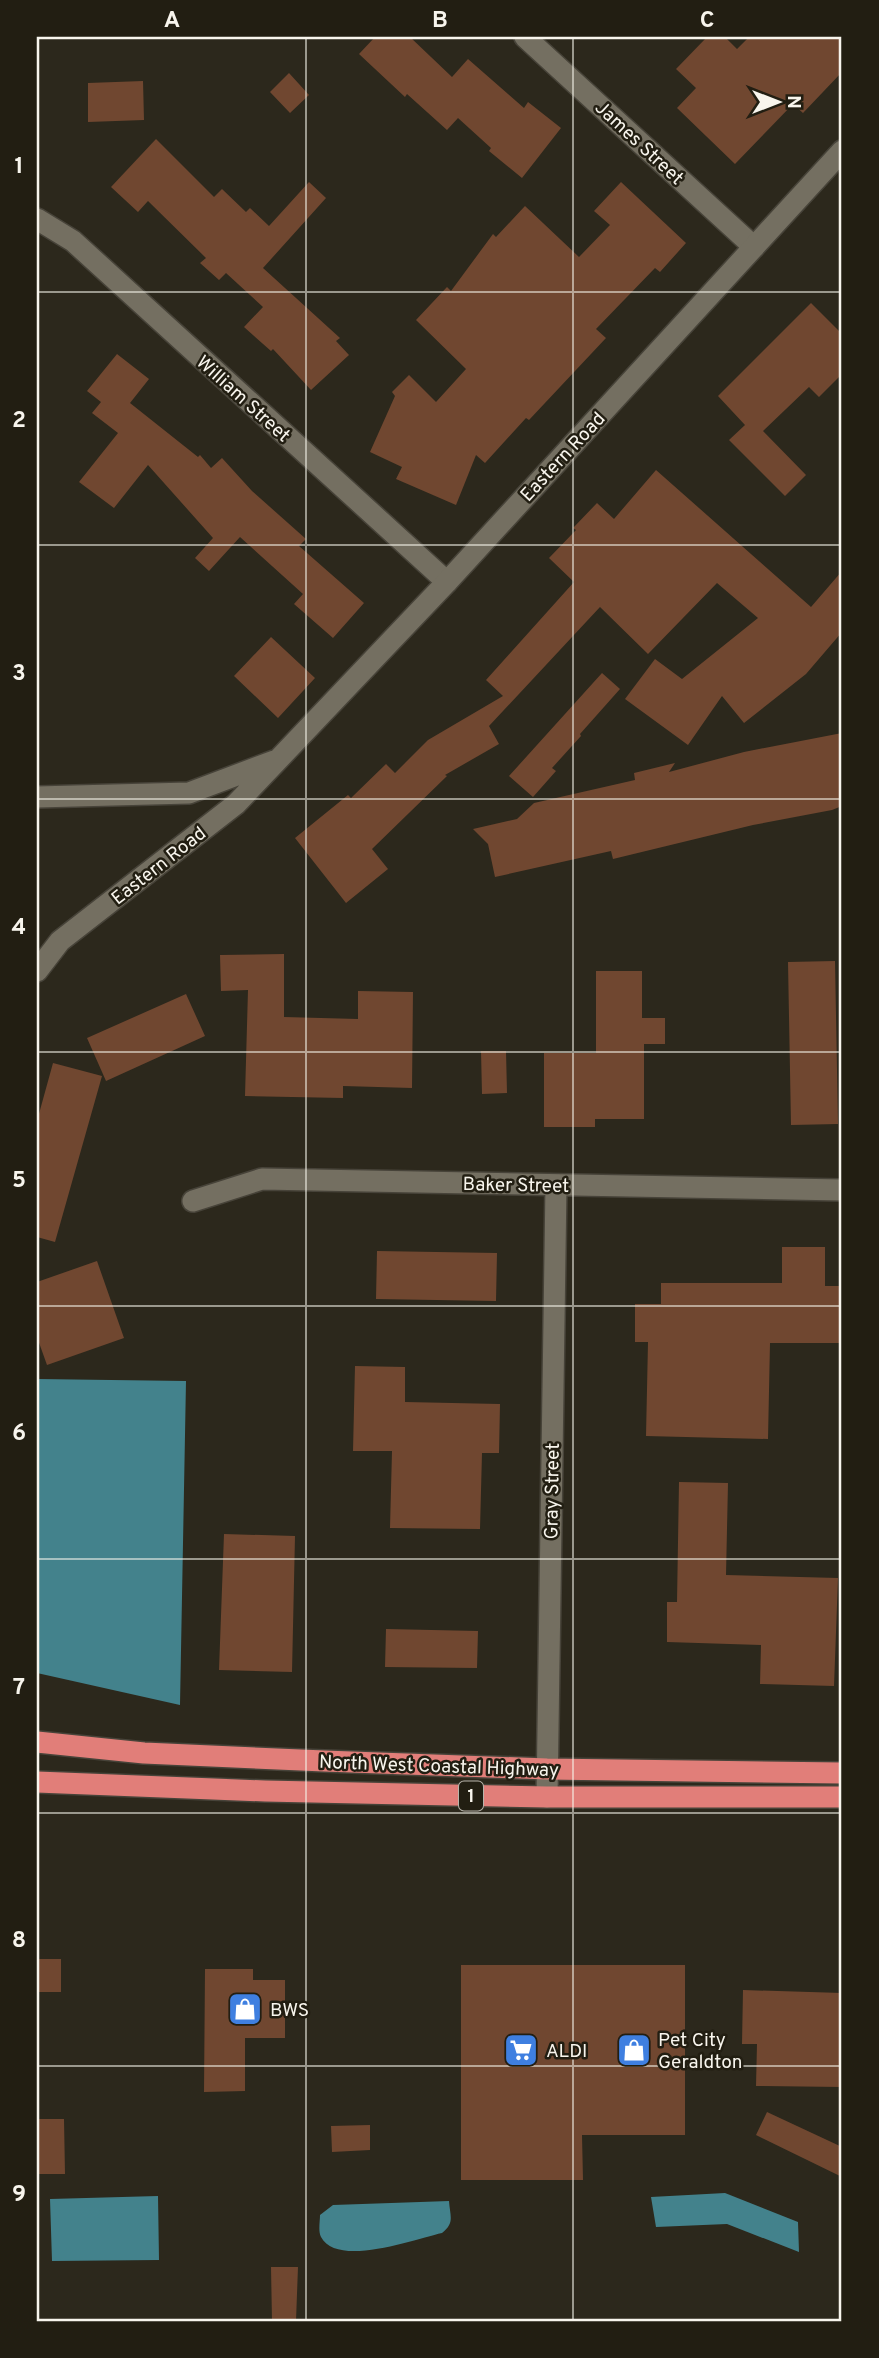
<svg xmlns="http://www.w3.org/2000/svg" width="879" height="2358" viewBox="0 0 879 2358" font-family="Overpass,sans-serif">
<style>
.water{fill:#43828c}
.building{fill:#704730}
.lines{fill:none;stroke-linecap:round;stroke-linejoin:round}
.minor-casing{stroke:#474339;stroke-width:24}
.tertiary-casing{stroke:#474339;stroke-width:24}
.trunk-casing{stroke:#474339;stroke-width:24}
.minor{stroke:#746f61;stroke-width:21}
.tertiary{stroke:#746f61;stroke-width:21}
.trunk{stroke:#e17e79;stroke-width:21}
.grid{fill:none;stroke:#f8f5ed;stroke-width:2;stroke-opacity:0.55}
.labels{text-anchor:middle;stroke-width:5;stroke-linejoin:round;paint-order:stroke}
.shield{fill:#221e12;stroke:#b8b4ab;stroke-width:2}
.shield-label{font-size:18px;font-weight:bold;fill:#f8f5ed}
.street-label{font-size:19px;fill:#f8f5ed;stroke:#221e12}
.poi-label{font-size:19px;fill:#f8f5ed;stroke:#221e12;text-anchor:start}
.neatline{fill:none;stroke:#f8f5ed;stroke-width:2.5}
.grid-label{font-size:23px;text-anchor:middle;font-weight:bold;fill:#f8f5ed}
</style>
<rect width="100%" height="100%" fill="#2c281c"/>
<!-- water -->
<path class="water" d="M37 1379 186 1381 180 1705 37 1673Z
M725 2193 798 2222 799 2252 727 2224 656 2227 651 2197Z
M158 2196 159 2260 52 2261 50 2199Z
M449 2201C450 2216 455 2223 442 2233 415 2239 337 2268 321 2237 318 2231 320 2222 320 2215L333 2205Z"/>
<!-- building -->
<path class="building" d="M375 37H410L452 77 468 59 524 108 528 102 561 128 522 178 489 151 491 148 458 118 447 130 407 94 405 97 359 54Z
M707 37H725L737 49 749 37H842V72L803 113 793 104 735 164 677 108 696 88 676 69Z
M289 73 309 95 290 113 270 92Z
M143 81 144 120 88 122V83Z
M156 139 214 197 222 189 246 212 250 208 269 226 309 182 326 198 263 268 340 338 336 341 349 355 311 390 273 349 271 351 244 327 263 307 226 273 219 280 200 263 206 258 148 201 138 212 111 187Z
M621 182 686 243 660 272 655 268 596 329 606 338 529 420 526 418 485 463 476 455 456 505 396 479 402 467 370 452 395 396 392 392 409 375 436 402 466 369 416 320 447 287 451 291 493 234 496 237 525 206 579 257 610 225 594 211Z
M811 303 842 334V374L819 397 809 387 763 431 806 475 785 496 729 440 745 425 718 396Z
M117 354 149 379 130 403 198 457 200 455 211 468 222 458 252 491 306 539 299 546 364 603 333 638 294 604 303 594 240 537 209 571 195 558 213 538 148 465 114 508 79 482 118 433 92 413 101 402 87 391Z
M656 470 811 607 842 571V632L806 674 744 723 722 696 688 745 625 699 655 659 682 679 758 618 717 583 648 654 600 607 489 726 499 744 445 775 447 776 372 849 388 869 346 903 295 838 348 795 351 798 386 764 395 773 428 740 503 696 486 680 574 582 549 558 576 530 573 528 597 503 614 519Z
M271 637 315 678 278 718 234 676Z
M602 673 620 689 580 734 581 736 552 768 556 771 533 797 509 776Z
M842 733V806L832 810 753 825 613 859 611 851 495 877 488 844 473 829 517 819 534 803 635 780 634 773 675 763 669 772 744 752Z
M284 954V1017L358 1019V991L413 992 412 1088 343 1086V1098L245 1096 248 990 221 991 220 955Z
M835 961 838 1124 791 1125 788 962Z
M596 971H642V1018H665V1044H644V1119H595V1127H544V1053H596Z
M186 994 205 1036 106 1081 87 1038Z
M481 1051H506L507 1093 482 1094Z
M53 1063 102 1076 55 1242 37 1237V1121Z
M782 1247H825V1286H842V1343H770L768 1439 646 1436 648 1342H635V1304H661V1283H782Z
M377 1251 497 1253 496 1301 376 1299Z
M97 1261 124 1338 47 1365 37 1337V1282Z
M355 1366 405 1367V1402L500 1404 499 1453H482L480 1529 390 1528 392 1451H353Z
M679 1482 728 1483 726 1575 838 1578 834 1686 760 1684 761 1645 667 1642V1602H677Z
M224 1534 295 1536 292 1672 219 1670Z
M386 1629 478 1631 477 1668 385 1667Z
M37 1959H61V1992H37Z
M461 1965H685V2135H582L583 2180H461Z
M205 1969H253V1980H285V2038H245V2091L204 2092Z
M743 1990 842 1993V2087L756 2086 757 2044H742Z
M767 2112 842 2147V2177L756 2135Z
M37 2119H64L65 2174H37Z
M370 2125V2150L332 2152 331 2126Z
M271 2267H298L296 2321H272Z"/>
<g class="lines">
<!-- minor casing -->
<g class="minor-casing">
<path id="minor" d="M525 37 754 247
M37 219 73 241 447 582
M193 1201 262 1179 842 1190
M547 1797 556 1185"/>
</g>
<!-- tertiary casing -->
<g class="tertiary-casing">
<path id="tertiary" d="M37 797 189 793 274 761
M37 971 60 941 236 804 447 582 842 151"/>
</g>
<!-- trunk casing -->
<g class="trunk-casing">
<path id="trunk" d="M37 1742 144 1753 324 1761 547 1769 842 1773
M37 1782 265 1791 547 1797H842"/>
</g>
<!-- minor -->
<use href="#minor" class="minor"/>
<!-- tertiary -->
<use href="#tertiary" class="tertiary"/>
<!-- trunk -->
<use href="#trunk" class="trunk"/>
</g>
<!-- grid -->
<path class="grid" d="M306 37V2321M573 37V2321M37 292H842M37 545H842M37 799H842M37 1052H842M37 1306H842M37 1559H842M37 1813H842M37 2066H842"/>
<!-- icons -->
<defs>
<g id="shop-square" transform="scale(1.75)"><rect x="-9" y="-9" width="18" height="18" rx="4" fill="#3f7fe0" stroke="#221e12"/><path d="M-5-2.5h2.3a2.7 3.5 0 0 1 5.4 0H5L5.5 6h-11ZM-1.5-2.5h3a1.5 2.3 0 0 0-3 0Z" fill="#fff"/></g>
<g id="supermarket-square" transform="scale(1.75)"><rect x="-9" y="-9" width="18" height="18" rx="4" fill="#3f7fe0" stroke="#221e12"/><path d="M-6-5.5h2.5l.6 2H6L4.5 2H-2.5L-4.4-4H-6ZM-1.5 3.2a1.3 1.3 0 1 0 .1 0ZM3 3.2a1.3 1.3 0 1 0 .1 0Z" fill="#fff"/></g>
</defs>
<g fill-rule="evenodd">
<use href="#shop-square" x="245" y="2009"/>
<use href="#supermarket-square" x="521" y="2050"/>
<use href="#shop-square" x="634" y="2050"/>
</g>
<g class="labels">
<!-- shield labels -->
<rect class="shield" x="459" y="1781.5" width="24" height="29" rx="5"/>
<g class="shield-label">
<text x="471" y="1802">1</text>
</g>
<!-- street labels -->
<g class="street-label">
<text transform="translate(640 142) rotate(43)" y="7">James Street</text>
<text transform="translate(244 398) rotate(42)" y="7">William Street</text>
<text transform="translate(562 456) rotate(-47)" y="7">Eastern Road</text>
<text transform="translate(158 865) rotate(-38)" y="7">Eastern Road</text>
<text transform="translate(516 1184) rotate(1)" y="7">Baker Street</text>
<text transform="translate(551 1491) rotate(-89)" y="7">Gray Street</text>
<text transform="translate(439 1765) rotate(2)" y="7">North West Coastal Highway</text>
</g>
<!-- poi labels -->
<g class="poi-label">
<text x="270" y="2016">BWS</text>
<text x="658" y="2046">Pet City<tspan x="658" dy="22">Geraldton</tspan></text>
<text x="546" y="2057">ALDI</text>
</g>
</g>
<!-- border -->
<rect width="879" height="2358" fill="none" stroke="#221e12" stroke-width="77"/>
<!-- north arrow -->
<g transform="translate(778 102) rotate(90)" stroke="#221e12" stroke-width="5" paint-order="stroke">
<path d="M0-5L12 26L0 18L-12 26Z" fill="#f8f5ed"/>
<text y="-10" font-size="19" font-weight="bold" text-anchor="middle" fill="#f8f5ed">N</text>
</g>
<rect x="38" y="38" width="802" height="2282" class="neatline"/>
<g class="grid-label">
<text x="172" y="27">A</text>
<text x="440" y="27">B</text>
<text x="707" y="27">C</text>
<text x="19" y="173">1</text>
<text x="19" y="427">2</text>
<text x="19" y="680">3</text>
<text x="19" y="934">4</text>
<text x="19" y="1187">5</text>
<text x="19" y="1440">6</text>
<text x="19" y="1694">7</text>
<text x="19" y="1947">8</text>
<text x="19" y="2201">9</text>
</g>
</svg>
